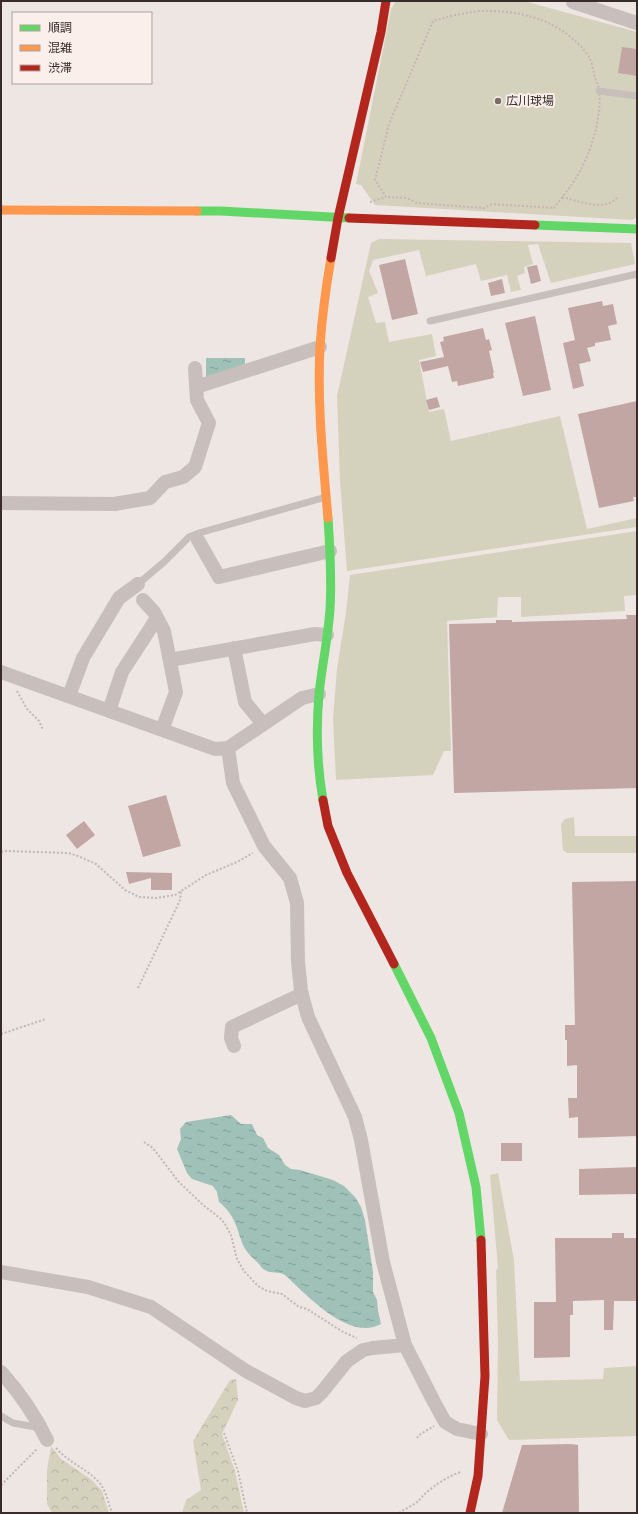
<svg xmlns="http://www.w3.org/2000/svg" width="638" height="1514" viewBox="0 0 638 1514" font-family="'Alegreya Sans','Noto Sans JP',sans-serif">
<style>
.green{fill:#d4d2bd}
.forest{fill:url(#forest-crowns)}
.water{fill:url(#water-ripples)}
.building{fill:#c2a6a4}
.lines{fill:none;stroke-linecap:round;stroke-linejoin:round}
.path{stroke:#c1b7b4;stroke-width:2;stroke-dasharray:2 2;stroke-linecap:butt}
.lane{stroke:#c8bfbc;stroke-width:7}
.street{stroke:#c8bfbc;stroke-width:14}
.fast{stroke:#63d668;stroke-width:9}
.slow{stroke:#ff974d;stroke-width:9}
.jam{stroke:#b3261e;stroke-width:9}
.poi-dot{fill:#786c6a;stroke:#faefeb;stroke-width:1.5}
.labels{text-anchor:middle;stroke-width:4;stroke-linejoin:round;paint-order:stroke}
.poi-label{font-size:12px;fill:#392b29;stroke:#faefeb;text-anchor:start}
</style>
<defs>
<pattern id="forest-crowns" width="20" height="18" patternUnits="userSpaceOnUse"><rect width="20" height="18" fill="#d4d2bd"/><path d="M2 6a3 3 0 1 1 6 0M12 15a3 3 0 1 1 6 0" fill="none" stroke="#b7b4a2"/></pattern>
<pattern id="water-ripples" width="26" height="14" patternUnits="userSpaceOnUse"><rect width="26" height="14" fill="#9fc1b8"/><path d="M2 4q2-2 4 0t4 0M15 11q2-2 4 0t4 0" fill="none" stroke="#839d96"/></pattern>
</defs>
<rect width="100%" height="100%" fill="#eee6e3"/>
<!-- green -->
<path class="green" d="M396 1H524L637 32V217L632 220 375 205 361 185 356 184 391 9Z
M379 239 631 243 635 264 551 283 538 244 528 245 533 264 524 267 525 273 517 276 521 290 511 292 507 275 481 281 476 264 426 276 419 250 373 260 369 271 378 293 368 297 376 323 385 322 389 342 432 334 436 356 419 360 429 412 444 409 451 441 560 416 587 529 637 518V527L347 571 340 481 337 396 371 243Z
M637 531V595L624 596 625 611 521 617V597H498L497 617 447 621 451 751H444L433 775 336 780 333 718 337 669 346 612 350 575Z
M574 817 575 836H637V853H567L563 850 561 824 565 819Z
M498 1173 514 1260 520 1381 603 1379 604 1368 637 1366V1436L509 1440 497 1420 498 1340 496 1270 498 1268 490 1175Z"/>
<!-- forest -->
<path class="forest" d="M236 1379 238 1400 222 1434 235 1471 244 1513H182L186 1500 201 1490 193 1441 230 1380Z
M51 1446 61 1459 92 1480 102 1491 109 1513H52L47 1504V1470Z"/>
<!-- water -->
<path class="water" d="M206 358H245V365L206 377Z
M231 1115 241 1124H252L257 1135 263 1138 268 1148 279 1155 285 1165 291 1169 300 1170 333 1180 344 1186 355 1197 361 1207 365 1220 373 1272V1292L377 1300 378 1311 381 1324C349 1342 307 1295 285 1275 279 1271 271 1274 265 1270 262 1269 260 1265 258 1263 253 1258 248 1254 244 1247 236 1229 237 1217 219 1202L217 1192 213 1186 192 1179 187 1173 177 1149 181 1139 180 1129 186 1122Z"/>
<!-- building -->
<path class="building" d="M622 47 637 49V76L618 73Z
M405 259 418 314 392 320 379 265Z
M537 265 541 281 531 284 527 267Z
M502 279 505 293 491 296 488 283Z
M602 301 603 306 613 304 617 324 608 326 611 340 595 343V346L587 348 591 361 579 364 584 386 573 389 563 343 575 340 568 308Z
M535 316 551 390 523 396 505 323Z
M483 328 486 340 489 339 492 350 489 351 494 373H493L494 378 458 386 457 381 452 382 448 366 423 372 420 362 444 357 440 342 444 341 443 337Z
M437 397 440 407 429 410 426 400Z
M637 401V497H633L634 501 599 508 578 414Z
M626 615H637V788L454 793 449 624 496 623V620H512V622L627 619Z
M166 795 181 846 143 857 128 806Z
M84 821 95 835 77 849 66 835Z
M126 872 172 873V890H151V878L129 884Z
M637 881V1136L578 1138V1117L569 1118 568 1098H577V1065L567 1066V1040H565V1025H575L572 882Z
M501 1143H522V1161H501Z
M637 1167V1194L579 1195V1169Z
M612 1233H624V1238H637V1301H614L613 1330H604V1300L573 1301V1315H570V1357L534 1358V1302H556L555 1238H612Z
M571 1444 578 1445 579 1513H502L522 1445Z"/>
<g class="lines">
<!-- path -->
<path class="path" d="M478 11C514 10 545 16 572 38 579 44 586 51 590 59 592 63 593 69 594 74 595 80 599 85 599 91 602 116 592 149 580 171 573 184 563 196 554 208L492 204 484 208 417 203 407 198 386 197 375 180 389 124 433 21 455 15Z
M562 197C579 201 607 213 618 196
M370 202 386 197
M17 691 27 709 39 721 43 730
M1 852 6 851 68 853 78 856 96 864 125 890 139 897 156 898 175 895 206 875 237 862 253 853
M138 988 173 915 180 900 181 891
M1 1034 46 1019
M144 1142 153 1148 178 1181 203 1205 221 1219 225 1224 231 1235 237 1259 244 1271 258 1286 267 1291 282 1294 299 1307 307 1309 343 1332 357 1338
M224 1433 238 1471 247 1513
M417 1438 419 1435 434 1426
M56 1448C68 1462 85 1468 98 1481 106 1490 108 1502 112 1513
M1 1485 37 1449
M399 1513 419 1501C423 1492 452 1473 462 1472"/>
<!-- lane -->
<path class="lane" d="M599 91 637 96
M430 321 637 274
M138 584 164 562 189 537 199 533 326 497
M1 1416 13 1423 41 1428"/>
<!-- street -->
<path class="street" d="M573 2 637 23
M196 387 320 347
M1 503 114 504 150 498 165 482 183 477 195 467 209 423 197 400 195 368
M198 540 219 577 330 551
M143 600 154 612 164 631 176 692 162 730
M234 648 245 702 263 724
M170 660 315 634 327 635
M1 672 215 749 228 748 302 698 319 694
M69 696 83 658 119 598 138 584
M109 711 122 672 157 618
M228 748 233 783 264 846 290 878 297 903 298 962 301 991 308 1017 355 1117 361 1140 383 1262 405 1345 433 1400 445 1422 457 1429 481 1434
M234 1046 231 1038 232 1027 302 994
M1 1272 88 1287 151 1307 246 1371 296 1398 305 1401 316 1398 322 1392 347 1361 363 1350 373 1348 405 1345
M1 1372C19 1392 35 1415 47 1440"/>
<!-- fast -->
<path class="fast" d="M197 211H221L349 218
M535 225 637 229
M323 800C317 766 316 729 319 694 322 666 328 638 330 609 332 579 330 548 328 518
M394 964 431 1038 459 1113 476 1187 481 1240"/>
<!-- slow -->
<path class="slow" d="M1 210 197 211
M328 518C323 461 317 404 320 346 322 317 326 287 331 258"/>
<!-- jam -->
<path class="jam" d="M349 218 535 225
M331 258 338 218 381 32 386 1
M323 800 328 826 347 873 394 964
M470 1513 478 1476 485 1376 481 1240"/>
</g>
<!-- markers -->
<circle class="poi-dot" cx="498" cy="101" r="4"/>
<g class="labels">
<!-- poi labels -->
<g class="poi-label">
<text x="506" y="105">広川球場</text>
</g>
</g>
<!-- border -->
<rect width="638" height="1514" fill="none" stroke="#392b29" stroke-width="4"/>
<!-- legend -->
<rect x="12" y="12" width="140" height="72" fill="#faefeb" stroke="#ada19d"/>
<rect x="20" y="25" width="20" height="6" fill="#63d668" stroke="#ada19d"/>
<text x="48" y="32" font-size="12" fill="#392b29">順調</text>
<rect x="20" y="45" width="20" height="6" fill="#ff974d" stroke="#ada19d"/>
<text x="48" y="52" font-size="12" fill="#392b29">混雑</text>
<rect x="20" y="65" width="20" height="6" fill="#b3261e" stroke="#ada19d"/>
<text x="48" y="72" font-size="12" fill="#392b29">渋滞</text>
</svg>
